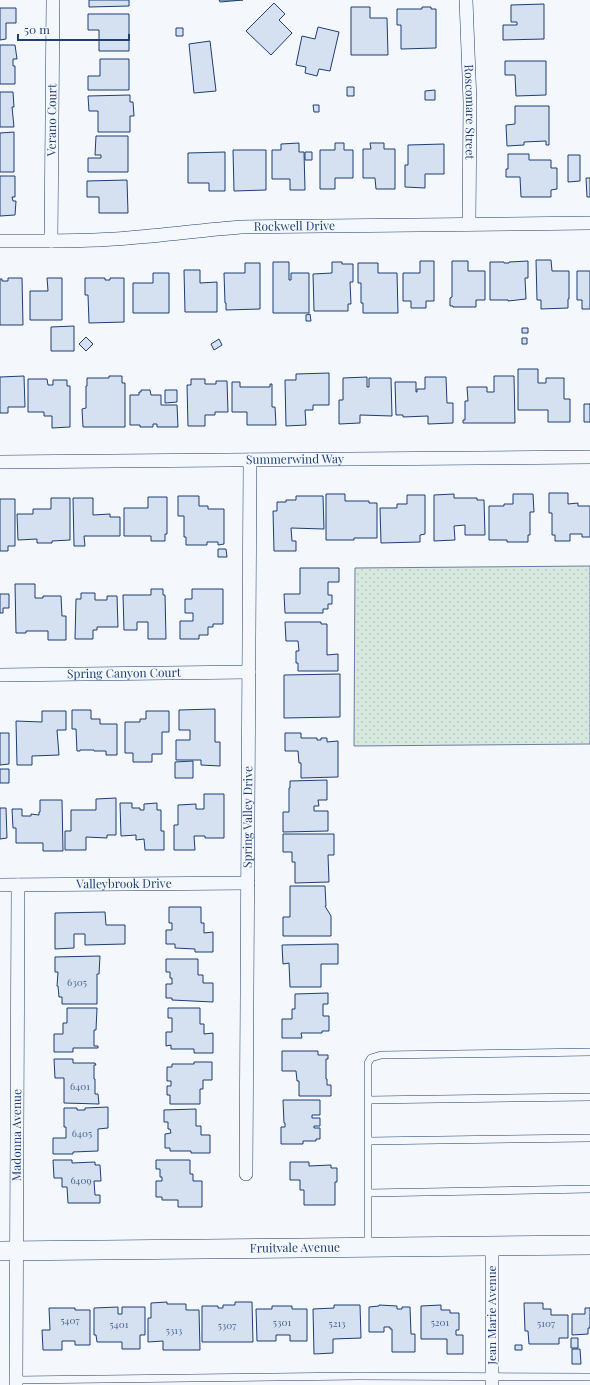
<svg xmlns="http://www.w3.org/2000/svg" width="590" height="1385" viewBox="0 0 590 1385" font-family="'Playfair Display',serif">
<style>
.grass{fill:url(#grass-dots);stroke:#687fa3}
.building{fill:#d5e0f0;stroke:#1d3f73}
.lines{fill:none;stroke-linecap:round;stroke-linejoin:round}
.lane-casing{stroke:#1d3f73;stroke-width:8}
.street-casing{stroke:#1d3f73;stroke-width:14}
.secondary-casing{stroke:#1d3f73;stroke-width:20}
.lane{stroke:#f4f7fb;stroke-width:7}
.street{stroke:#f4f7fb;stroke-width:13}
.secondary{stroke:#f4f7fb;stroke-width:19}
.labels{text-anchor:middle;stroke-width:3;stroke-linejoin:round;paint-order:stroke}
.number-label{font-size:10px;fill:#4b6792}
.street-label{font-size:12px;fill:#1d3f73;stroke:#f4f7fb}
</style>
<defs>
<pattern id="grass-dots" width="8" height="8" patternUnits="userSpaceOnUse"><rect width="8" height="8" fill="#d7e8df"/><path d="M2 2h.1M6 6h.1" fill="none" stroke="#b8c8c3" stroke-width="1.8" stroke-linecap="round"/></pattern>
</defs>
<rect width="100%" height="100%" fill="#f4f7fb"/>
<!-- grass -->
<path class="grass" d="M590 566V744L354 746 355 568Z"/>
<!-- building -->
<path class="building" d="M89 0H129V6L89 7Z
M219 0H243L220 2Z
M274 3 285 14 279 20 292 33 271 55 246 31Z
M544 4V39L503 40V25H517V22H511V5Z
M351 7H370V18H387L388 55H351Z
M422 7H431V9H436V48L401 49V25H397V9H422Z
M0 8H16V23H6V39L0 40Z
M88 14H129V51H99V30H88Z
M318 27 339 32 330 71 319 69 317 76 305 73 306 67 296 65 302 36 315 39Z
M176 28H183V36H176Z
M210 41 216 91 194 93 189 44Z
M0 45H15L17 59H13V66H15V84H0Z
M100 59H129V90H88V76H100Z
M505 61H546V95L516 96 515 75H505Z
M347 87H354V96H347Z
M435 90V100H425V91Z
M0 92H13L14 107H12L14 127H0Z
M130 95V102H133L134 116H130V132H98V111H89L88 96Z
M313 105H319V112H314Z
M515 106H549V145H546V141L524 142V145L507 146 506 125 515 124Z
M14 132V172H0V133Z
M96 136H128V172H88V158H101V155H95Z
M299 143V152H304L305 190H290V179H272V150H281V144Z
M335 143H344V150H353V178H335V189H320V150H335Z
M370 143H384V149H395V189H376L375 178H363V149H371Z
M444 144V174H425V188L405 187V165H408V145Z
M233 150H266V190L234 191Z
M225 152V191H209V183H188V153Z
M305 152H312V160H305Z
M508 154H529V160H551V168H557V189L551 190V197H521L520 177H506V169H508Z
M568 155H580V181L568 182Z
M0 176H15V197H12L13 201H16L15 215 0 216Z
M586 178H590V197H587Z
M127 180 128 213H99V197H87V181Z
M536 260H551L552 271H569V299H568V308L541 309V300H537Z
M420 261H434V301H426V308H411V301H403V273H420Z
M452 261H468V271H485V300H476V307H453V306H450V298L452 297Z
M528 261V278H525L526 299 508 301V300H490V262H504V263H509V262Z
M273 262H289V280H291V273H309V313H273Z
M332 262H342V264H353V282H350L351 304H348V311H314L313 274 332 273Z
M245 263H260V309L226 310V303H225L224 273H245Z
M358 263H378V273H397L398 313H363V303H361V283H358Z
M184 270H200V283L217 282V312H185Z
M577 271H590V309H582V300H577Z
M153 273H169V313H133V283H153Z
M8 278H22L23 325H0V279H2V281H8Z
M47 278H62V320H30V291H48Z
M85 278H105V280H110V278H124V322L89 323 88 295H85Z
M310 314 311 321H306V315Z
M74 326V351H51V327Z
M522 328H528V333H522Z
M86 337 93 344 86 351 79 344Z
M522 338H527V344H522Z
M219 339 222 345 214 350 211 344Z
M518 369H538V383H546V378H564V399H570V422H548V410H518Z
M329 373V405H313V410H305L306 425 286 426 285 380H296V374Z
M24 376 25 407H8V413H0V377Z
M109 376H122V383H125V427H83L82 409 86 408V386H87V378H109Z
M494 376H514L515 423H463V420H465V401H468L467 387H487V392H494Z
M367 377V387H369V378H391L392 416 360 415V423L339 424V400H343V378Z
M425 377H446L447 403H453V423L428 424V416L403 417V415H396L395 382H416V392H417V389H425Z
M28 379H47L48 385H53V380H67V386H70V427L52 428V416H44V412H28Z
M191 379H205V384H216V381H227L228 412H215V415H205V426H188L187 385H191Z
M232 382H240V387H270V384H272V407H275L276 425H247V412H232Z
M141 390H150L151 395H161V405H177L178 427H157V424H153V427H140V425H130V395H139V392H141Z
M165 390H177V402L165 403Z
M584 404H590V422H584Z
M549 493H568V504L578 503V506H590V537H582V534H570V541H555V535H552V513H549Z
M326 494H345V501H369V503H377V538H354V540H326Z
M454 494V498H477V500H484L485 535H465V525L454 526 455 540 434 541V495Z
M513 494H533L534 512H530V535H528V542H507V540H489V506H504V504H513Z
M407 495H425V534L420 535V542L381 543 380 508H397V504H407Z
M178 496H199V506H208V509H224V544L218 545V542H207V545H186V537H184V516H178Z
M296 496H323L324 529 291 528 292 541H296V551H274L273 511H277V502H286V500H296Z
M148 497H167V534H165V541H151V536H124V508H148Z
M51 498H70V540L52 541V543H37V539L18 540 17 514H33V509H51Z
M73 498H93V515L110 514V517H120V536H84L85 546H74Z
M0 499H15V546H8V551H0Z
M218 549H226L227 557H218Z
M300 568H339V582H328V595H332V604H328V609H323V613H285L284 594H300Z
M15 584H35V598H43V596H61L62 616H66V640H48V631H26V633H16Z
M151 589H163V595H165L166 639H148V622H137V630H124L123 595H151Z
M192 589H223V624H213V627H208V635H199V639H180V621H193V613H185V599H192Z
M81 593H95V600H107V596H117L118 627H97V630H93V639H75L76 599H81Z
M0 594H9V608H3V613H0Z
M285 622H321V624H327V655L338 654V671H298V663H296V651H299L298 641H286Z
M340 674V717L284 718V675Z
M215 709V742H220V766L201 765V760H176V740H190V730H179V710Z
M72 710H91V719H100V724H117V755H106V751H94V750H80V751H77L76 729H72Z
M42 711H66V730H57L59 755 32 756V765H17L16 721 42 722Z
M146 711H169V732H162V754H152V762H133V753H125V722H140V719H146Z
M0 733H9V764L0 765Z
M285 733H301V738H317V740H321V738H327V742L338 741V777L301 778V763H299L298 751H285Z
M193 761V778H175V762Z
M0 769H9V783H0Z
M327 780V800H318L319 806H314V811H328V831L283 832V812H289V788H290V781Z
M204 794H224V838H205V836H194L195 850H174V825H178V805L196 804V809H204Z
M116 798V835H107V838L86 837V850H65V831H71V810H96V799Z
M40 800H62L63 851H43V843H16V828H13L12 809H22V816H31V814L39 815V812H40Z
M120 803H132V808H140V810H144V804L157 803V810H161V831H164V850H145L144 839 136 840V835L121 836Z
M0 808H6L7 838 0 839Z
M283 834H334V855H328L329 882 295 883V862H292V852H283Z
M290 886H325L326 906H325L331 916V936H283V917H290Z
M169 907H201V923H204V933L213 932V952H195V949L175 948V944H166V930H172V923H169Z
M105 912 106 925H125V944L85 945V934H74V948L55 949V913Z
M338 944V964H321V987H290L289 963 283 964 282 945Z
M100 956 99 974H97V1004H62V997H59L58 986H57L58 972H55V957Z
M166 959H198V975H203V983H213V1002L172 1000V998H166V984H172V978H170V972H166Z
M328 993V1004H323V1016H329V1031H322V1033H301L302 1038H282V1019H292V1009H295V994Z
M67 1008H97L96 1030H94V1046H98V1048H73V1052H54V1034H63V1023H67Z
M168 1008H200V1024H204V1034L213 1033V1053H194V1049H171V1045L166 1046V1032H172V1018H168Z
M282 1051H318V1055H328V1059H326V1079H327V1085H331V1096H299V1081H297L296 1071H282Z
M54 1059H73V1063H95L96 1065H94V1079H95V1094H98L99 1104 64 1103V1078H55Z
M194 1062H212V1080H203V1089H200V1104H170V1095H167V1086H171V1081H167V1067H172V1064H194Z
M283 1100H320V1115H312V1118H320V1126H314V1128H320V1139H316V1141H303V1144H281V1127H285V1123H284Z
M108 1107V1128L98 1129V1151L73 1152V1154H53V1138H66V1127H64V1108H77V1110H85V1108Z
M196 1109V1126H201V1135H210V1153H191V1151H170V1148H165V1134L171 1133 170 1129H168V1122H164V1110Z
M53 1160H72V1163L95 1162V1165H100L101 1181H94L95 1195H100V1203H68L67 1187H62V1178H54Z
M156 1160H190V1174H193V1181H202V1207H178V1200H162V1197H156V1181H162V1177H160V1169H156Z
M290 1162H309V1166L331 1165V1168H337V1182H335V1205H304V1190H300V1180H290Z
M167 1302V1304H186V1310H199L200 1350H163V1341L148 1342V1318H151V1303Z
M235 1302H252L253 1342H202V1306H218V1308H223V1305H235Z
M524 1303H543V1309H551V1315H568V1338H559V1344H529L528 1331H525Z
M334 1305H360L361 1338 333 1339V1353L314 1354 313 1309 334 1308Z
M379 1305 397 1306V1309H402V1307H410L411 1334H415V1352H392V1329H390V1327H384V1332H369V1307L379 1306Z
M441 1305V1310H450V1313H459V1330H456V1335H463V1354H447V1339H421V1306Z
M272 1306H292V1309H307V1341H290V1335H276V1341H257L256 1309H272Z
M118 1307V1314H122V1307H145V1335H140V1349H122V1342H97L96 1335H94V1308Z
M49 1308H75V1310H90V1345H75V1341H62V1350H43L42 1330H50Z
M585 1308H590V1328H588V1334L572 1335V1314H585Z
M571 1338H578V1348H571Z
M515 1345H522V1350H515Z
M572 1349H580L581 1364H572Z"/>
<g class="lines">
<!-- lane casing -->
<g class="lane-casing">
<path id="lane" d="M368 1100 590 1097
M368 1141 590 1138
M368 1193 590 1189
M368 1246V1063L371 1058 381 1055 590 1052
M16 1380 358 1376 590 1377"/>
</g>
<!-- street casing -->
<g class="street-casing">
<g id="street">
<path id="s1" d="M466 0 470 102 469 224"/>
<path id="s2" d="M0 241C43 241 86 242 128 238 166 235 203 230 241 227L590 223"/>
<path id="s3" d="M51 241 53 0"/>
<path id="s4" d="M0 462 590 457"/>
<path id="s5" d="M0 675 249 672"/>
<path id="s6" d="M0 885 248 883"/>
<path id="s7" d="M246 1174 250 460"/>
<path id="s8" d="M16 1385 18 885"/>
<path d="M492 1385V1246"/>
</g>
</g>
<!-- secondary casing -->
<g class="secondary-casing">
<g id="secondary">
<path id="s9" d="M0 1251 590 1245"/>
</g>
</g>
<!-- lane -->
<use href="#lane" class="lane"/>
<!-- street -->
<use href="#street" class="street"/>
<!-- secondary -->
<use href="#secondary" class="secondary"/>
</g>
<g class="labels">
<!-- number labels -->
<g class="number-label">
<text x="77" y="986">6305</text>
<text x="80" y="1090">6401</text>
<text x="82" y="1137">6405</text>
<text x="81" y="1184">6409</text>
<text x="70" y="1324">5407</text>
<text x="282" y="1326">5301</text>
<text x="440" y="1326">5201</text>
<text x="337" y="1327">5213</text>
<text x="546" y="1327">5107</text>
<text x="119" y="1328">5401</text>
<text x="227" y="1329">5307</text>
<text x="174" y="1334">5313</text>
</g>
<!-- street labels -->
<g class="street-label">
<text dy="4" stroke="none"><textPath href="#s1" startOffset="112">Roscomare Street</textPath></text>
<text dy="4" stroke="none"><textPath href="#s3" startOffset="121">Verano Court</textPath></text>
<text dy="4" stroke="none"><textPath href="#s2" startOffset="295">Rockwell Drive</textPath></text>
<text dy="4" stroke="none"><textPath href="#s4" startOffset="295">Summerwind Way</textPath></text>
<text dy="4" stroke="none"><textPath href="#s5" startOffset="124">Spring Canyon Court</textPath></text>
<text dy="4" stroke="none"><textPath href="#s7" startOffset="357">Spring Valley Drive</textPath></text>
<text dy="4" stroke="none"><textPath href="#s6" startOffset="124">Valleybrook Drive</textPath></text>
<text dy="4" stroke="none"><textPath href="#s8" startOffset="250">Madonna Avenue</textPath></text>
<text dy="4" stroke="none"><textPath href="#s9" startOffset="295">Fruitvale Avenue</textPath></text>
<text transform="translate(492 1315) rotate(-90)" y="4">Jean Marie Avenue</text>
</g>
</g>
<!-- scale -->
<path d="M18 34v6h111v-6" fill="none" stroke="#1d3f73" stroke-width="2"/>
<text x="24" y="34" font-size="12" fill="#1d3f73" stroke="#f4f7fb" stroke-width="3" paint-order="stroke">50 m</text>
</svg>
